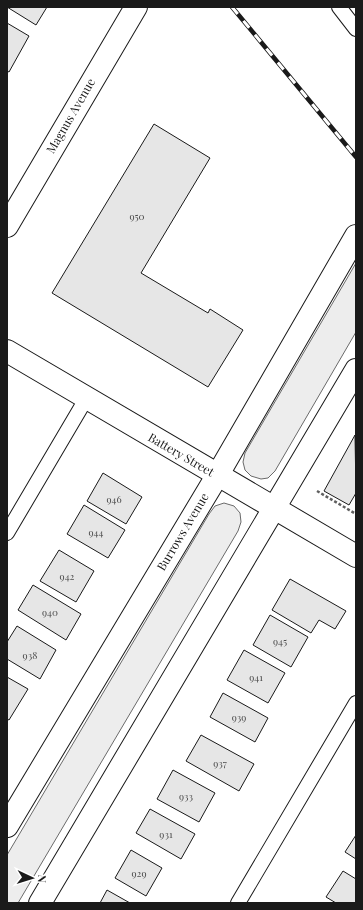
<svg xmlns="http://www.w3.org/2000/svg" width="363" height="910" viewBox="0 0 363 910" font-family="'Playfair Display',serif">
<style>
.built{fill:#ededed;stroke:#6a6a6a}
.building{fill:#e6e6e6;stroke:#1a1a1a}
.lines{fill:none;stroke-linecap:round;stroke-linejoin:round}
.service-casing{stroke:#1a1a1a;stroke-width:16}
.minor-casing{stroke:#1a1a1a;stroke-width:24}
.tertiary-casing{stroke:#1a1a1a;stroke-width:24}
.path{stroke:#5f5f5f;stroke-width:2.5;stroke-dasharray:3 2;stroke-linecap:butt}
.service{stroke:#fff;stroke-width:14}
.minor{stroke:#fff;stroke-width:22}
.tertiary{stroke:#fff;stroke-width:22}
.rail-casing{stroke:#1a1a1a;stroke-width:4.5}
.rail{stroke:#fff;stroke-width:3;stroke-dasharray:9;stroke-linecap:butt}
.labels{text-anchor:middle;stroke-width:3;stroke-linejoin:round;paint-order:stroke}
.number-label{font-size:10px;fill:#4d4d4d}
.street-label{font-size:12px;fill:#1a1a1a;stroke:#fff}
</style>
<rect width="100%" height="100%" fill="#fff"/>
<!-- built -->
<path class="built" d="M356 263V332L275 471 268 478 261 479 251 476 245 470 243 462 245 453Z
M224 503 234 506 240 513 241 522 238 531 18 903H7V855L209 514 215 506Z"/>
<!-- building -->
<path class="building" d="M7 7H47L36 25Z
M7 23 29 36 9 72 7 71Z
M154 124 210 158 141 273 208 313 210 309 243 330 208 387 52 293Z
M355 435 356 493 349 505 324 491Z
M103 473 142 497 126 524 87 501Z
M84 505 125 530 108 558 67 534Z
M59 550 94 571 76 602 40 581Z
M290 579 346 611 335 629 319 620 311 633 272 610Z
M33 585 81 614 66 640 18 610Z
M270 615 308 637 291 667 253 645Z
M17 626 56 650 40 679 7 659V642Z
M244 650 285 673 268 703 227 680Z
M7 677 28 689 9 720 7 719Z
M223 693 268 718 255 742 210 717Z
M201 735 254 764 239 791 186 761Z
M173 770 215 793 199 822 157 799Z
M150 809 195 834 181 859 136 833Z
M356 835V859L345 852Z
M131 850 162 868 146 896 115 878Z
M343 871 356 879V903H336L326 897Z
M107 890 130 903H100Z"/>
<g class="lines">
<!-- service casing -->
<g class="service-casing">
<path id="service" d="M339 7 356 29
M7 533 86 399
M238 903 356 703"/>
</g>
<!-- minor casing -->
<g class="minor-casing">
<path id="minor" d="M7 226 136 7
M7 351 356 556"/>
</g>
<!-- tertiary casing -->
<g class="tertiary-casing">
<path id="tertiary" d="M7 826 217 476 356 236
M40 903 356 370"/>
</g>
<!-- path -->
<path class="path" d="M317 491 356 514"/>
<!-- service -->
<use href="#service" class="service"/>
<!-- minor -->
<use href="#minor" class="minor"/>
<!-- tertiary -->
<use href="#tertiary" class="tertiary"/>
<!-- rail casing -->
<g class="rail-casing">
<path id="rail" d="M232 7 356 157"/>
</g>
<!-- rail -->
<use href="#rail" class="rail"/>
</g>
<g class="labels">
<!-- number labels -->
<g class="number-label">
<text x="137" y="220">950</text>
<text x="114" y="503">946</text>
<text x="96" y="536">944</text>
<text x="67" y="580">942</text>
<text x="50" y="616">940</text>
<text x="280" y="645">945</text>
<text x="30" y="659">938</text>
<text x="256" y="681">941</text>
<text x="239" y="721">939</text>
<text x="220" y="767">937</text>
<text x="186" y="800">933</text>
<text x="166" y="838">931</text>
<text x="139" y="877">929</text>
</g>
<!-- street labels -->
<g class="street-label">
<text transform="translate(71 116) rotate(-60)" y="4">Magnus Avenue</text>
<text transform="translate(181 455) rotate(30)" y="4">Battery Street</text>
<text transform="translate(183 532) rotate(-59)" y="4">Burrows Avenue</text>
</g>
</g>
<!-- border -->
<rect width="363" height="910" fill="none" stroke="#1a1a1a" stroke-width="16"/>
<!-- north arrow -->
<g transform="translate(32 878) rotate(94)" stroke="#ffffff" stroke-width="3" paint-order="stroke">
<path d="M0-3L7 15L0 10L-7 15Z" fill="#1a1a1a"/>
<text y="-6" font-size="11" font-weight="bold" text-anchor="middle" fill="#1a1a1a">N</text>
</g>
</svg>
